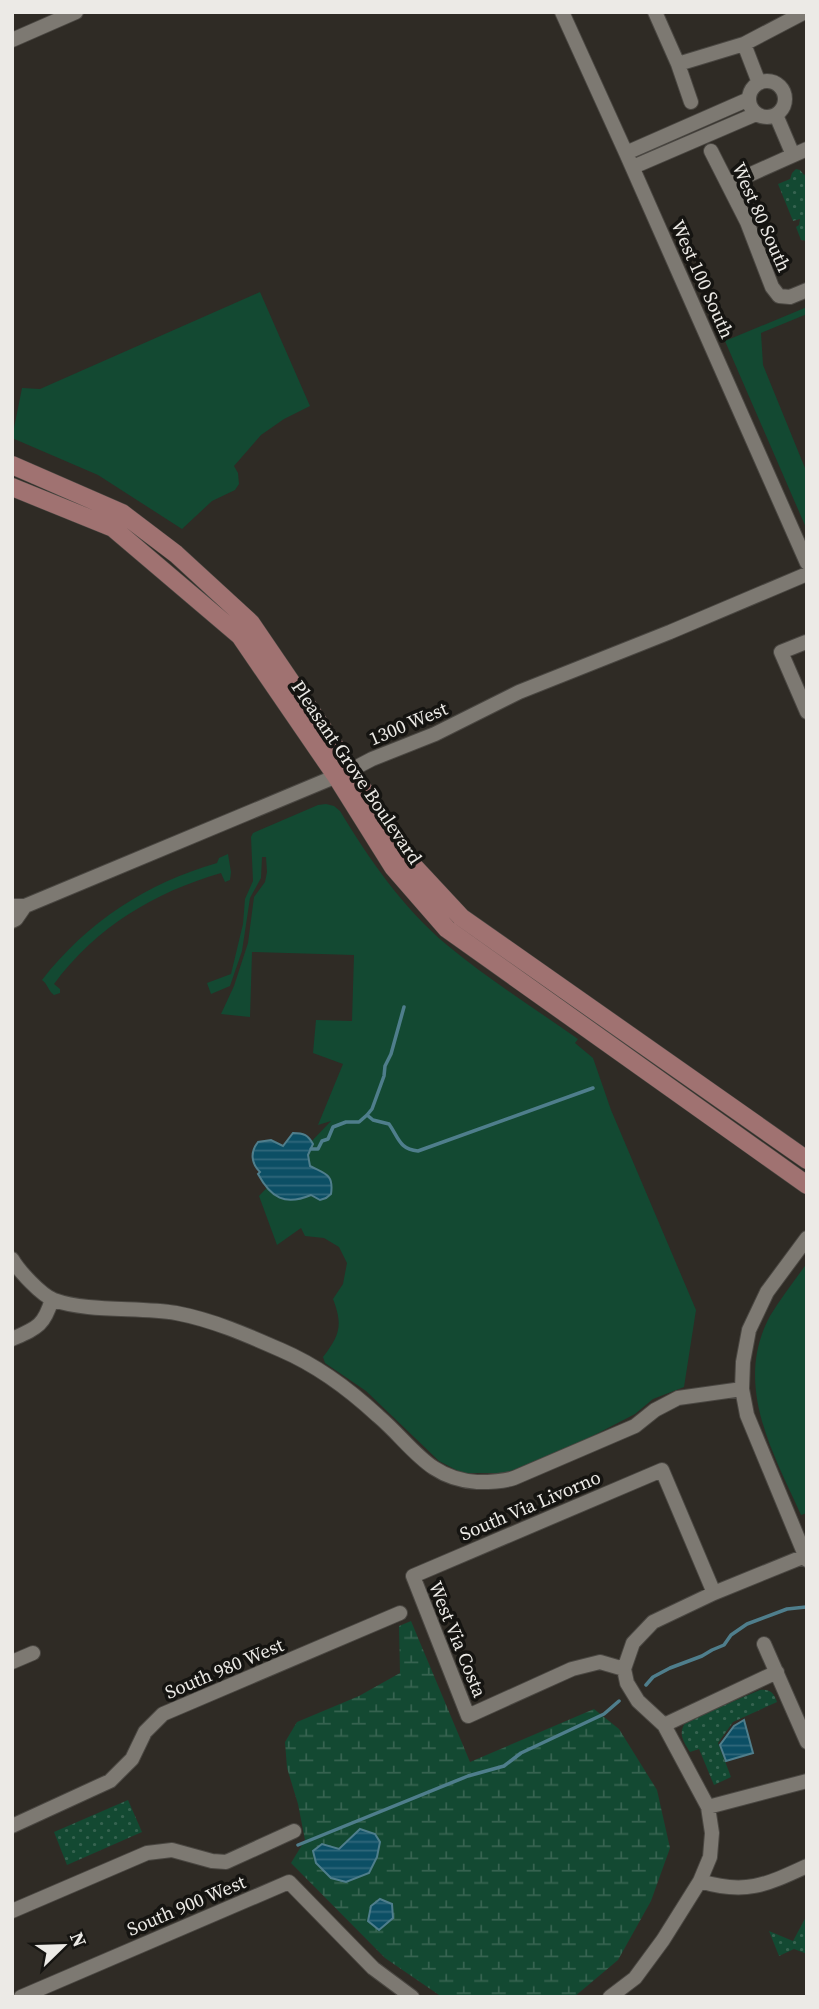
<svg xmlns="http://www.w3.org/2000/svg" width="819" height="2009" viewBox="0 0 819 2009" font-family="'Source Serif 4',serif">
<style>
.grass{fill:#134932}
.wetland{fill:url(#wetland-marsh)}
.park{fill:url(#park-dots)}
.water{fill:url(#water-rules);stroke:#4f7e8c;stroke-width:2}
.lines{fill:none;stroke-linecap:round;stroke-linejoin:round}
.stream{stroke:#4f7e8c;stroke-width:3.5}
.minor-casing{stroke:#4a4742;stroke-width:16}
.major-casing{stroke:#4a4742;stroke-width:19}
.minor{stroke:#7d7972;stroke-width:14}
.major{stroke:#a07271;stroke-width:18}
.labels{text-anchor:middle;stroke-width:7;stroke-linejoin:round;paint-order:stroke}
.street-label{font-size:19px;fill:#eceae6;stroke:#151411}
</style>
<defs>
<pattern id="wetland-marsh" width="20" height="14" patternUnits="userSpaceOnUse" patternTransform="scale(1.75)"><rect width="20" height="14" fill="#134932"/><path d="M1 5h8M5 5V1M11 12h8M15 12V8" fill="none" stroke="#366350"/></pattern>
<pattern id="park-dots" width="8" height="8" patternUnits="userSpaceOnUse" patternTransform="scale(1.75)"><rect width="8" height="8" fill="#134932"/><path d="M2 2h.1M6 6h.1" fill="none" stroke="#366350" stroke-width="1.8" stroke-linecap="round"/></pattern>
<pattern id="water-rules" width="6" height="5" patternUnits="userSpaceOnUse" patternTransform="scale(1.75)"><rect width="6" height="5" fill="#0c4f65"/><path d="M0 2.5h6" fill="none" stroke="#30687b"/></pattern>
</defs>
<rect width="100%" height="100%" fill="#2f2b25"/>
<!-- grass -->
<path class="grass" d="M260 292 310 406 284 419 261 435 234 466 238 473 239 484 235 490 212 501 182 529 98 475 12 438 22 388 40 389Z
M807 307V314L761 333 763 365 807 473V530L725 341Z
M326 804 334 806 340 811C369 859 403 908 447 945 488 979 534 1008 578 1039L575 1043 593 1058 611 1110 696 1310 684 1387 653 1399 635 1414 579 1443 506 1473H462L439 1461 366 1391 325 1363 323 1357C340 1335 343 1325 333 1299L343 1284 347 1263 339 1247 324 1238 305 1236 301 1228 277 1245 259 1196 331 1121 318 1125 343 1064 313 1053 316 1020 352 1021 354 955 252 952 250 1017 221 1014 234 986 248 943 254 897 265 882 267 872 266 857H262L261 878 250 898 242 951 230 986 211 994 207 983 231 974 243 924 245 899 253 881 251 837 253 833 318 805Z
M228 854 231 872 230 880 225 882 221 873C155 892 96 927 54 984L60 989V993L54 995C48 991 48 984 42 980 87 922 147 883 217 863L219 858Z
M807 1263V1513L801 1515C773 1452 733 1385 770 1316 781 1298 795 1280 807 1263Z"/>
<!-- wetland -->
<path class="wetland" d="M411 1621 470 1762 594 1709 619 1729 657 1790 670 1848 651 1901 618 1960 574 1997H442L385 1958 291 1863 305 1840 298 1804 287 1768 285 1742 297 1722 359 1696 400 1673 399 1626Z"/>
<!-- park -->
<path class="park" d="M796 169 800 170 804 175 807 173V241L801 240 796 227 799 225 800 219 793 221 778 184 790 179 792 173Z
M760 1690C770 1689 774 1693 777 1702L733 1722 718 1743 731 1777 714 1785 699 1749 690 1752C683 1741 677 1732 687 1721Z
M128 1800 142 1832 67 1865 54 1832Z
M807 1915V1954L794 1949 779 1956 769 1931 793 1941Z"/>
<!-- water -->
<path class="water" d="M293 1133C304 1133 308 1135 313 1144L308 1155 310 1166C325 1174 334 1174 331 1194L326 1198 320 1200 311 1195C285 1206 271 1198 258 1174L260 1172C251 1163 250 1152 258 1142L271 1140 283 1146Z
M744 1720 753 1753 726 1761 720 1745 734 1726Z
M360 1829 375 1834 380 1842 377 1857 369 1873 346 1882 331 1878 316 1863 313 1851 322 1844 339 1849Z
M380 1899 392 1904 393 1918 379 1930 368 1921 371 1906Z"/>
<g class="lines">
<!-- stream -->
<path class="stream" d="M367 1115 373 1120 389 1124C399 1138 399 1149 418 1151L593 1088
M311 1149H318L322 1141 328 1139 333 1127 346 1122H359L367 1115 372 1109 384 1076 385 1066 391 1054 404 1007
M646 1685 653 1677 670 1668 702 1656 712 1650 724 1645 731 1635 747 1624 787 1609 806 1607
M298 1845 468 1776 504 1766 521 1753 604 1714 619 1701"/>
<!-- minor casing -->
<g class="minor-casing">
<path id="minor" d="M562 12 626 153 807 563
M655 12 678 64 691 102
M12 40 76 12
M744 44 759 83
M678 64 744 44 805 12
M749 99a18 18 0 1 1 36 0a18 18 0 1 1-36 0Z
M776 115 793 155
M711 151 747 222 772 287 779 296 790 297 807 290
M626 153 749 99
M633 167 756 114
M729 184 807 149
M806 642 781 652 807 712
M12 906H25L351 770 372 759 435 734 519 692 670 632 807 574
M12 921 16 919 25 906
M807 1238 767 1292 749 1330 743 1362 742 1389 747 1415 807 1560
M12 1259C19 1271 41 1295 54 1300 87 1312 139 1307 176 1313 213 1320 247 1335 281 1350 316 1365 350 1390 378 1416 412 1445 428 1479 477 1482 490 1482 502 1482 514 1478L635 1426 655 1410 678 1398 742 1389
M12 1339C37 1328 44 1326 52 1299
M764 1644 807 1742
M12 1662 33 1653
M624 1669 600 1662 572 1669 468 1716 413 1576 662 1470 714 1593
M624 1669 633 1643 653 1622 714 1593 805 1556
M664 1725 777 1672
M708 1807 807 1781
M12 1826 110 1781 132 1759 145 1732 163 1714 400 1613
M700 1881C745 1895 766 1885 807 1866
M12 1911 147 1853 172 1850 212 1861 226 1862 294 1831
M21 1997 289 1882 373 1968 412 1997
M610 1997 635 1978 663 1940 700 1881 710 1857 712 1833 708 1807 664 1725 638 1701 627 1683 624 1669"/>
</g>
<!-- major casing -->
<g class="major-casing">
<path id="major" d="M12 465 122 513 176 554 251 623 351 770 407 859 461 917 807 1160
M12 487 113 528 240 636 336 776 393 867 447 929 807 1185"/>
</g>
<!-- minor -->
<use href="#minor" class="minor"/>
<!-- major -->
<use href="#major" class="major"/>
</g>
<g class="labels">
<!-- street labels -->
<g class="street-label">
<text transform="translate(762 217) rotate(66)" y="7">West 80 South</text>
<text transform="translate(703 279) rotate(66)" y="7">West 100 South</text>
<text transform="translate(408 723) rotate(-23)" y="7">1300 West</text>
<text transform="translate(357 772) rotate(56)" y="7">Pleasant Grove Boulevard</text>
<text transform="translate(530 1505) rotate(-23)" y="7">South Via Livorno</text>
<text transform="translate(458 1639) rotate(68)" y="7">West Via Costa</text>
<text transform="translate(224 1668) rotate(-23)" y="7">South 980 West</text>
<text transform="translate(186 1905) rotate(-23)" y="7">South 900 West</text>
</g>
</g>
<!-- border -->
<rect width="819" height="2009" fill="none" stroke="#eceae6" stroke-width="28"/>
<!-- north arrow -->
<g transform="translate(63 1946) rotate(67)" stroke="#151411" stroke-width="5" paint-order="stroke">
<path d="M0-5L12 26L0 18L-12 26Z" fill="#eceae6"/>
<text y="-10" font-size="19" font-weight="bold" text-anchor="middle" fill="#eceae6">N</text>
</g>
</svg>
